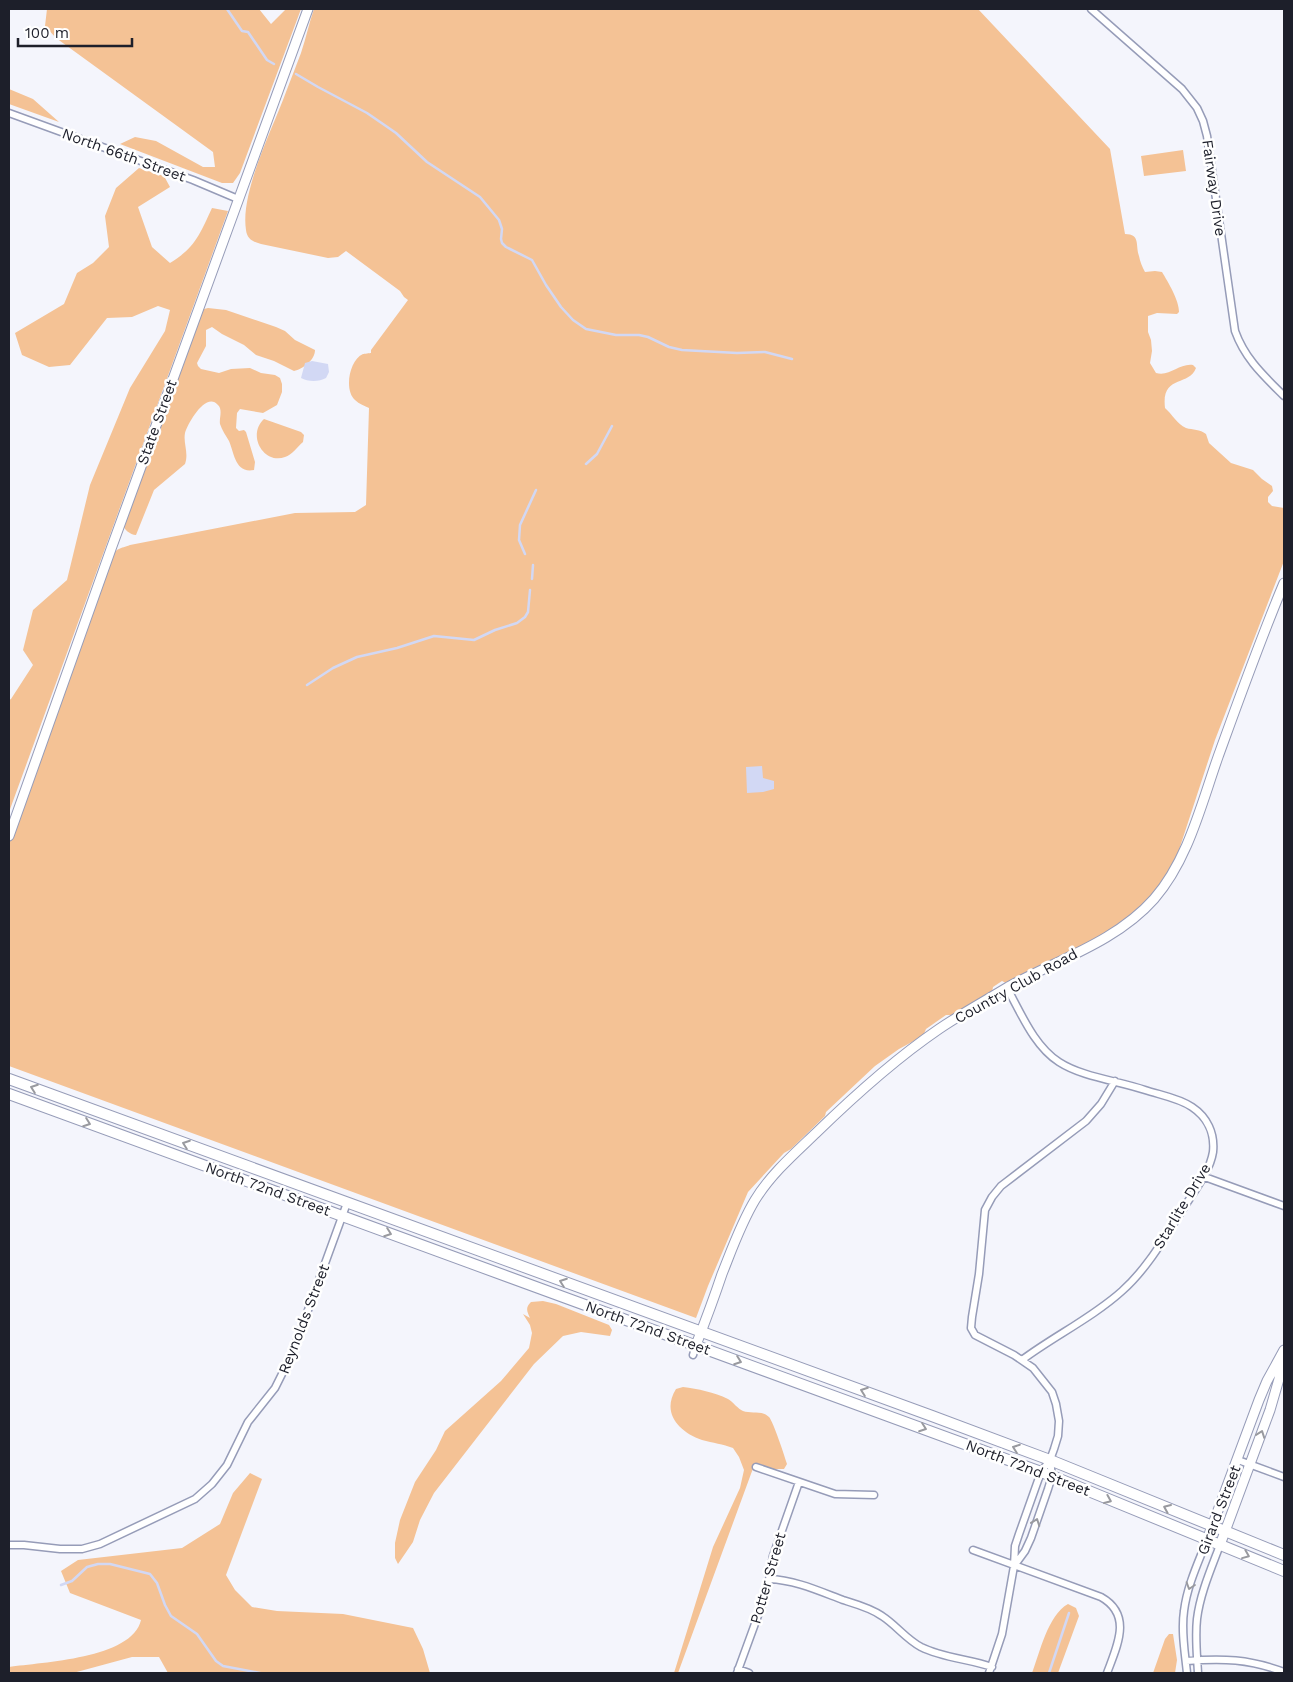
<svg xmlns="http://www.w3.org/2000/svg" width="1293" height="1682" viewBox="0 0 1293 1682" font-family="'Work Sans',sans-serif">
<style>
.green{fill:#f4c295}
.water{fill:#d2d8f4}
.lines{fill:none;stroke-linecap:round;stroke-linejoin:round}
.stream{stroke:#d2d8f4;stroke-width:2.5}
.minor-casing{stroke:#969cb8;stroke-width:9}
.tertiary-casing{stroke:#969cb8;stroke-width:11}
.primary-casing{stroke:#969cb8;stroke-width:12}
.minor{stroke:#fff;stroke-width:6}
.tertiary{stroke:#fff;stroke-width:9}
.primary{stroke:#fff;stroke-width:10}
.oneway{stroke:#999a9f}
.labels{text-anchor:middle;stroke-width:5;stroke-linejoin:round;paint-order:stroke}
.street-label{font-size:15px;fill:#1d1f2a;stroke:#fff}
</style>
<rect width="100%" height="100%" fill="#f4f5fc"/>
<!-- green -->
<path class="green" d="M47 9H259L271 24 286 9H301L240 173 233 183H222L120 144 135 137 156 141 203 167H215L213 152 56 38 45 26Z
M314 9H978L1110 149 1125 234C1141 234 1135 246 1139 256 1140 261 1142 267 1145 272L1155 271 1162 272C1168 282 1179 300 1179 312L1177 314 1157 313 1148 316V332L1151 340 1152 351 1150 363 1156 373C1170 377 1179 363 1193 365L1196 368C1189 387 1161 374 1165 408 1172 414 1177 424 1186 428 1193 430 1200 429 1206 434L1209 443 1231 463 1253 470 1262 479 1272 486 1273 491 1268 497V502L1272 506 1284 508V561L1215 740 1178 853 1164 882 1133 917 1091 942 1047 963 1008 984 1002 981 993 987 992 992 988 996 952 1015H946L926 1029 923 1036 899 1049 875 1066 826 1112 825 1116 791 1149 784 1153 748 1192 708 1286 696 1318 9 1066V841L27 795 111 558C117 547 120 549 130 545L295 513 355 512 366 505 369 408C365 406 359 404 355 400 344 391 349 360 363 354 364 354 370 353 371 353V350L408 300 404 297 400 291 346 251 338 257 328 258 261 244C253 242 247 239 246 230 240 192 273 128 286 92 291 79 296 66 301 53 306 38 309 23 314 9Z
M9 89 33 99 59 122 9 104Z
M1183 150 1186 171 1144 176 1141 156Z
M139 168 164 176 170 187 138 207 152 247 170 263C195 248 200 234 212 208L228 211 9 812V700L11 699 33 665 23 650 33 610 67 580 90 485 130 388 165 331 170 310 158 306 132 317 107 318 70 365 49 367 22 355 15 333 64 304 77 273 93 263 109 247 105 216 116 188Z
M208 308 226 310 276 327 285 331 295 340 315 350C315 360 303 369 294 371L274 361 256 355 244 345 222 334 212 327 206 330V346L197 363 198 366 201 369 219 373 231 369 250 368 261 373 275 375 280 378 282 384V392L277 405 263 413 240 409 237 413 236 428 239 431 244 430 246 432 255 462 254 470C235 474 234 452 229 441 226 436 222 430 220 424 219 418 223 410 218 405 206 391 188 423 185 433 183 443 189 453 185 464L154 490 136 535C130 535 124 529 122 524L201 312 204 309Z
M264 419 301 432 304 435 303 442C297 447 292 455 285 457 265 465 246 436 264 419Z
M543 1301 556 1304 609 1325 612 1330 610 1336 581 1332 563 1336 534 1364 434 1493 420 1520 413 1542 398 1564 395 1558V1543L400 1520 415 1482 436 1450 445 1431 501 1381 529 1348 532 1333 530 1325 523 1314 530 1318C527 1311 525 1308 531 1302Z
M683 1387C698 1389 714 1392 728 1399 733 1402 738 1409 743 1411 751 1414 762 1410 769 1417 773 1421 785 1457 787 1464L784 1469H773L755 1463 678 1673H674L713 1547 740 1488 744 1470 739 1457 733 1448C723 1444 713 1443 702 1440 679 1432 661 1413 676 1389Z
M250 1473 262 1479 226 1575 235 1590 252 1607 277 1611 343 1614 413 1628 423 1649 430 1673H210L206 1672 168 1673 159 1657H132L73 1673H9V1667C42 1662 132 1659 141 1620L70 1593 61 1571 78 1560 182 1548 220 1524 233 1493Z
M1068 1604 1076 1608 1079 1616 1058 1673H1032C1040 1652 1048 1615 1068 1604Z
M1169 1634H1173L1177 1660 1175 1673H1153L1165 1639Z"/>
<!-- water -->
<path class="water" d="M312 361 328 364 329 372 326 378C319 382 308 382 301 378L305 363Z
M762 766 763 778 774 781V789L763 792 747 793 746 767Z"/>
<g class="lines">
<!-- stream -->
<path class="stream" d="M227 9 242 31 248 32 267 60 274 64
M296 74 318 87 367 113 383 124 396 133 427 162 480 197 499 220 502 229 501 239 502 243 506 247 532 260 546 285 561 307 573 320 586 329 616 335H639L648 337 669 347 682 350 737 353 765 352 792 359
M586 464 597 454 612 426
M525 554 519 540 520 525 536 490
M532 579 533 565
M307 685 333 668 357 657 397 648 434 636 474 640 495 630 517 623 525 617 528 612 530 590
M61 1585 72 1581 87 1567 98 1564H110L150 1574 157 1583 165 1605 171 1616 197 1634 216 1661 223 1666 260 1673
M1049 1673 1069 1613"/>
<!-- minor casing -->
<g class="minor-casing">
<path id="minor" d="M1091 9 1182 89 1197 108 1203 121 1207 136 1235 331C1245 359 1264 376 1284 396
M9 113 193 180 238 199
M1007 988C1021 1013 1034 1046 1059 1062 1082 1077 1119 1081 1145 1090 1160 1095 1179 1098 1192 1107 1207 1117 1215 1133 1213 1152 1210 1171 1195 1190 1185 1206 1166 1235 1148 1268 1122 1291 1092 1318 1054 1336 1022 1360
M1202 1176 1284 1206
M693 1355 696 1345
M1238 1460 1284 1477
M756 1467 835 1494 874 1495
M9 1545H24L60 1549H82L100 1544 195 1499 212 1484 227 1465 248 1422 275 1388 292 1354 347 1203
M973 1550 1101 1597C1133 1615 1117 1646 1107 1673
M1014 1566 1025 1551 1031 1538 1048 1489 1052 1476 1050 1460
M769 1579C795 1580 819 1591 843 1600 856 1604 871 1608 882 1616 896 1625 906 1639 921 1647 943 1658 969 1659 992 1667
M1186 1661C1223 1658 1249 1659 1284 1672
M738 1669 749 1673
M737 1673 764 1599 768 1586 773 1556 799 1482
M989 1673 1002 1634 1014 1566 1015 1546 1019 1534 1041 1472 1050 1460 1054 1449 1058 1436 1059 1421 1056 1404 1052 1392 1033 1368 1014 1355 975 1335 971 1328 972 1317 979 1274 985 1210 992 1197 1001 1186 1086 1121 1101 1104 1115 1081
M1187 1673C1185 1653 1181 1631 1184 1611 1187 1586 1198 1563 1207 1540
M1198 1673C1197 1655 1195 1637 1197 1619 1200 1594 1211 1569 1220 1545"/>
</g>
<!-- tertiary casing -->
<g class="tertiary-casing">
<path id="tertiary" d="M9 836 111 549 308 9
M696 1345C705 1322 714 1298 722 1274 732 1249 741 1223 755 1200 771 1174 794 1154 816 1133 854 1096 895 1059 939 1029 961 1014 985 1001 1008 987 1057 960 1116 942 1154 899 1188 860 1201 805 1218 757 1239 699 1260 640 1284 583
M1207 1540 1259 1400 1267 1381 1284 1350
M1220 1545 1270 1410 1279 1379 1282 1358"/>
</g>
<!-- primary casing -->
<g class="primary-casing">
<path id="primary" d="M9 1079 932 1416 1050 1460 1284 1555
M9 1094 981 1450 1052 1476 1284 1571"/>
</g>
<!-- minor -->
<use href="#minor" class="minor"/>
<!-- tertiary -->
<use href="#tertiary" class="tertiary"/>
<!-- primary -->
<use href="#primary" class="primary"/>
</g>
<!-- one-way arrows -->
<defs><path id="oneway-chevron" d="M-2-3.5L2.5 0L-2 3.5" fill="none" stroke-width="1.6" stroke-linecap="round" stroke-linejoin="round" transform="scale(1.25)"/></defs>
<g class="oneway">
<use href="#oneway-chevron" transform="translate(34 1088) rotate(-160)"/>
<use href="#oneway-chevron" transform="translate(87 1123) rotate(20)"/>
<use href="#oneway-chevron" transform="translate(186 1144) rotate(-160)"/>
<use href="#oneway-chevron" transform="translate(388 1233) rotate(20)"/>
<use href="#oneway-chevron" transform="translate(563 1282) rotate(-160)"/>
<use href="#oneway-chevron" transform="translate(738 1361) rotate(20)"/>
<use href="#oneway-chevron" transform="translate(864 1391) rotate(-160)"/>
<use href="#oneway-chevron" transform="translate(923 1428) rotate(20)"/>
<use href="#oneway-chevron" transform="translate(1261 1434) rotate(-70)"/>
<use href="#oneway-chevron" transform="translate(1016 1448) rotate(-160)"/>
<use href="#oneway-chevron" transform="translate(1108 1500) rotate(23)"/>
<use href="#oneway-chevron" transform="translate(1167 1508) rotate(-157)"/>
<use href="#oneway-chevron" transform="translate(1036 1522) rotate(-70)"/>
<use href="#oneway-chevron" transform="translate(1246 1555) rotate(22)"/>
<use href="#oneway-chevron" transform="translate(1190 1586) rotate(108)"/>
</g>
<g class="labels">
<!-- street labels -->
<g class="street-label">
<text transform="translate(124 155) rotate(20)" y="5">North 66th Street</text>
<text transform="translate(1214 188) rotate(82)" y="5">Fairway Drive</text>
<text transform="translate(157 422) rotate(-70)" y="5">State Street</text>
<text transform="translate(1016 986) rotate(-29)" y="5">Country Club Road</text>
<text transform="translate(268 1189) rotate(20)" y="5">North 72nd Street</text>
<text transform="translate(1182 1206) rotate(-59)" y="5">Starlite Drive</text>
<text transform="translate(304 1319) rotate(-69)" y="5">Reynolds Street</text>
<text transform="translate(648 1328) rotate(20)" y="5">North 72nd Street</text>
<text transform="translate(1028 1468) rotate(21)" y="5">North 72nd Street</text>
<text transform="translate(1219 1510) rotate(-69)" y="5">Girard Street</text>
<text transform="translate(768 1578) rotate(-74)" y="5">Potter Street</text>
</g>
</g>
<!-- border -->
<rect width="1293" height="1682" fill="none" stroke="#1d1f2a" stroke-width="20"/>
<!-- scale -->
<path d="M18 38v8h114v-8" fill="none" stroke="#1d1f2a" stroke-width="2.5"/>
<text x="25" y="38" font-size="15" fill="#1d1f2a" stroke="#ffffff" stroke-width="4" paint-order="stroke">100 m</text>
</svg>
